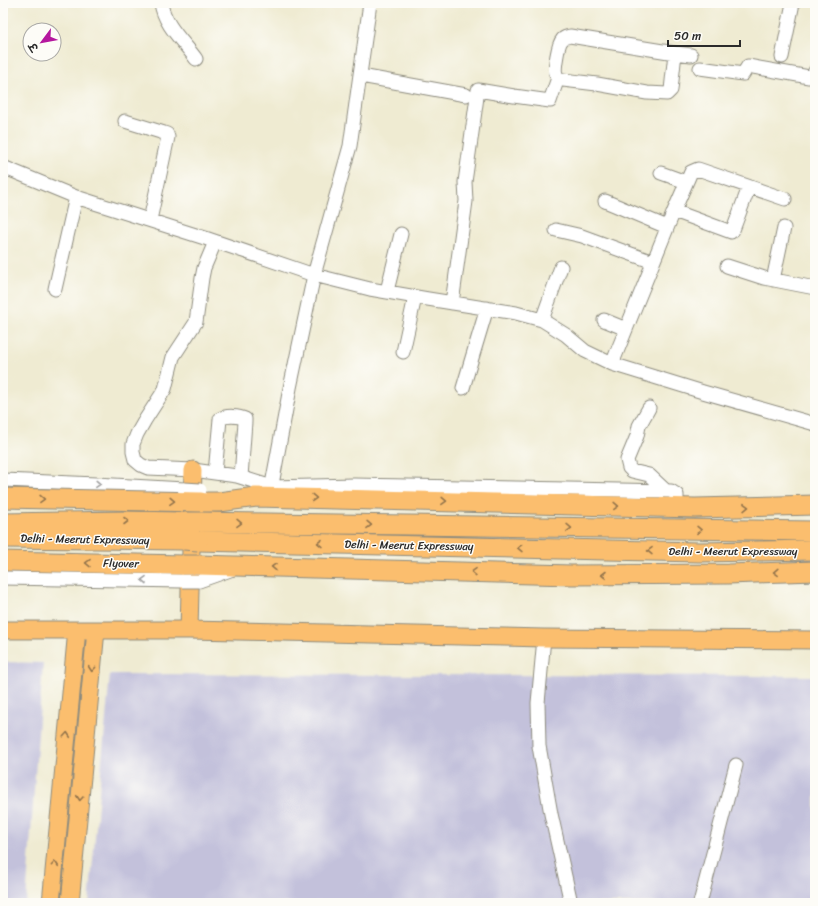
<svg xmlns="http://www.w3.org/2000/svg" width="818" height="906" viewBox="0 0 818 906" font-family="Sriracha,'Playpen Sans Deva',sans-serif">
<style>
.industrial{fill:#c3c1db}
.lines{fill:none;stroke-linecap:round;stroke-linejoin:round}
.minor-casing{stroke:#8d8b7e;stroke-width:15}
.major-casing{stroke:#8d8b7e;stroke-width:19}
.highway-casing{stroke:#8d8b7e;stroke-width:21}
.minor{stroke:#fff;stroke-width:13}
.major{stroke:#fbbe6e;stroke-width:17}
.highway{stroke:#fbbe6e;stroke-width:19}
.minor-bridge-casing{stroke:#8d8b7e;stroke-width:15;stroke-linecap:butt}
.highway-bridge-casing{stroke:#8d8b7e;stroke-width:21;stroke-linecap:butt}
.minor-bridge{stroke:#fff;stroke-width:13}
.highway-bridge{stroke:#fbbe6e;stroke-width:19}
.oneway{stroke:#a0a0a0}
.oneway2{stroke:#93744c}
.labels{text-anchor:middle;stroke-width:3;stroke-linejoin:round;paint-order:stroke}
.street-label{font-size:11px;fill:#2b2b2b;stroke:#fdfcf7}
</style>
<rect width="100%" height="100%" fill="#fdfcf7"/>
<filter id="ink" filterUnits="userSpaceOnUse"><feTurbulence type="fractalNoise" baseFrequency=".025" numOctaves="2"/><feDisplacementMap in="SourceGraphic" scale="8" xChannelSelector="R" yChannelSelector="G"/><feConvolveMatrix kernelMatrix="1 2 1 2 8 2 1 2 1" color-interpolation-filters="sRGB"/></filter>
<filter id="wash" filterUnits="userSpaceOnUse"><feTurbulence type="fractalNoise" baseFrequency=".012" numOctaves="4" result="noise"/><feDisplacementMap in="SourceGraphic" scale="16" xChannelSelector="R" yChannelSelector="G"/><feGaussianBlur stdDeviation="0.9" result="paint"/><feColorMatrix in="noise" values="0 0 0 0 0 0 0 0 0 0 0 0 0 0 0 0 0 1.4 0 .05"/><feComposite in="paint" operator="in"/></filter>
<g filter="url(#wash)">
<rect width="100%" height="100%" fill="#efebd2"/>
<!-- industrial -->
<path class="industrial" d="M3 662 43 663 26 903H3Z
M110 674 815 676V903H89Z"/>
</g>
<g filter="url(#ink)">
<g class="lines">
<!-- minor casing -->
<g class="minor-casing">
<path id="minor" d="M161 3C164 25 184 42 196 59
M675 53 671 90 667 94 647 93 597 84 563 80C559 79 557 78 556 74 554 69 558 44 562 40 564 37 567 37 570 36L675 53 691 55
M782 57 793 3
M700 68 743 74 748 66 809 77 813 75 815 71
M361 76 466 95
M125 121 164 133 167 134 168 137 150 220
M3 167 76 197 208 239 314 275 370 289 428 299 516 313 542 320 566 335 585 351 612 364 703 392 815 424
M661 173 686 182
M605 201 667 227
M674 211 691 172 698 169 785 199
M556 230 582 236 653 262
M215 242 204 268 202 278 196 322 173 357 165 389 145 420 137 434 133 444V452L135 460 141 465 148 468 193 470 237 476 272 487 354 485 671 491 677 495V508
M727 266 764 278 815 288
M773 280 784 228
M55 289 76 197
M387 291 401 234
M452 303 466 201 465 182 478 90 514 96 550 101 558 78
M542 320 561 267
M604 320 626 329
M403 352 415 297
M612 364 674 211 731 232 733 230 749 187
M463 388 487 308
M649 408 639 426 637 436 627 460 629 468 632 471 649 475 665 490
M215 473 220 419C226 415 239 416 245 419V422L241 477
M3 480 96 484 184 489
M270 495 290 388 314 275 350 146 370 3
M3 578 183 581
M199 581 233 569
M544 638 538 703 539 746 551 814 571 903
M700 903 736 765"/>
</g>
<!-- major casing -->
<g class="major-casing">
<path id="major" d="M3 630H189L544 638 815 640
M189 630 193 470
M51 903 77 630
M70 903 96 630"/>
</g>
<!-- highway casing -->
<g class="highway-casing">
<path id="highway" d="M201 502H219L256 497 695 508 815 505
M200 522 815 531
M3 523 125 521 184 522
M3 538 184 540
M198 541 699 552 815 550
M3 561 183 565
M199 565 572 575 728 574 815 571"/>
</g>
<!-- minor -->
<use href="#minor" class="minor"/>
<!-- major -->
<use href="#major" class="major"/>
<!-- highway -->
<use href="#highway" class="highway"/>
<!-- minor-bridge casing -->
<g class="minor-bridge-casing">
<path id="minor-bridge" d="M184 489 200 490
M183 581H199"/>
</g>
<!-- highway-bridge casing -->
<g class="highway-bridge-casing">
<path id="highway-bridge" d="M3 498 201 502
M184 522H200
M184 540 198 541
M183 565H199"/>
</g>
<!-- minor-bridge -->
<use href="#minor-bridge" class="minor-bridge"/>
<!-- highway-bridge -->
<use href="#highway-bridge" class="highway-bridge"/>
</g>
<!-- one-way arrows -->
<defs><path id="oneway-chevron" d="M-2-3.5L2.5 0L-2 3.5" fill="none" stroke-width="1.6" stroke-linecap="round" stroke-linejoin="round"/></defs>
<g class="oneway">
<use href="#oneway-chevron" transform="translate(98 484) rotate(3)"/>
<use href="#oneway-chevron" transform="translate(144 580) rotate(-179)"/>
</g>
<g class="oneway2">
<use href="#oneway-chevron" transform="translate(314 498) rotate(2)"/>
<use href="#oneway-chevron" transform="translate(42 499) rotate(1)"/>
<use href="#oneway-chevron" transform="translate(172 501) rotate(3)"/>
<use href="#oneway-chevron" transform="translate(444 501) rotate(2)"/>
<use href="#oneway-chevron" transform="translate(616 506) rotate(2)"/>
<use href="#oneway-chevron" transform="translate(746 507) rotate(-1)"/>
<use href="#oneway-chevron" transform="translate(126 521)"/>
<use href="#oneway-chevron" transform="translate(239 523) rotate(1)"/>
<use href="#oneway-chevron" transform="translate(369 525) rotate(1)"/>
<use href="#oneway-chevron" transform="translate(569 528) rotate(1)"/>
<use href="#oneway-chevron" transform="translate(699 530) rotate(1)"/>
<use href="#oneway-chevron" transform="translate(320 543) rotate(-179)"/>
<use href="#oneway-chevron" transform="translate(520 548) rotate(-179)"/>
<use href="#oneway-chevron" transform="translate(650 551) rotate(-179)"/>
<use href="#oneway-chevron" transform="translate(88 563) rotate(-179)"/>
<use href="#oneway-chevron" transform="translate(274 567) rotate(-179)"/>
<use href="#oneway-chevron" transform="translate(474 572) rotate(-179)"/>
<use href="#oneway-chevron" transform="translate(776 572) rotate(178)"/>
<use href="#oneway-chevron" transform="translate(604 575) rotate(180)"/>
<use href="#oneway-chevron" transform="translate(92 669) rotate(95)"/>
<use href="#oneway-chevron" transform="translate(67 735) rotate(-85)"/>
<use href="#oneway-chevron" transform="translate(80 798) rotate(95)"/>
<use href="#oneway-chevron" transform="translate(55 864) rotate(-85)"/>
</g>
</g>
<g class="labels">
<!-- street labels -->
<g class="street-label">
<text transform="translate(85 539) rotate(1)" y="4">Delhi - Meerut Expressway</text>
<text transform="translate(409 545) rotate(1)" y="4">Delhi - Meerut Expressway</text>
<text x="733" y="555">Delhi - Meerut Expressway</text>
<text transform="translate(121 563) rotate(1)" y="4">Flyover</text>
</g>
</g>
<!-- margin -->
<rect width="818" height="906" fill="none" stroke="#fdfcf7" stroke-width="16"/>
<!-- north arrow -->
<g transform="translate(42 42) rotate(238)"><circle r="19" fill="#fdfcf7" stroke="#a9a8a5"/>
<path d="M0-3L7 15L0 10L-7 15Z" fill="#b5179e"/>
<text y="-6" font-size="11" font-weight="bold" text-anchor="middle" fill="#2b2b2b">उ</text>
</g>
<!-- scale -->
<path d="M668 40v6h72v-6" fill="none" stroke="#2b2b2b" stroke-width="2"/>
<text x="674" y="40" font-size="12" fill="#2b2b2b" stroke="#fdfcf7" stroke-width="3" paint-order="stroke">50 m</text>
</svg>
